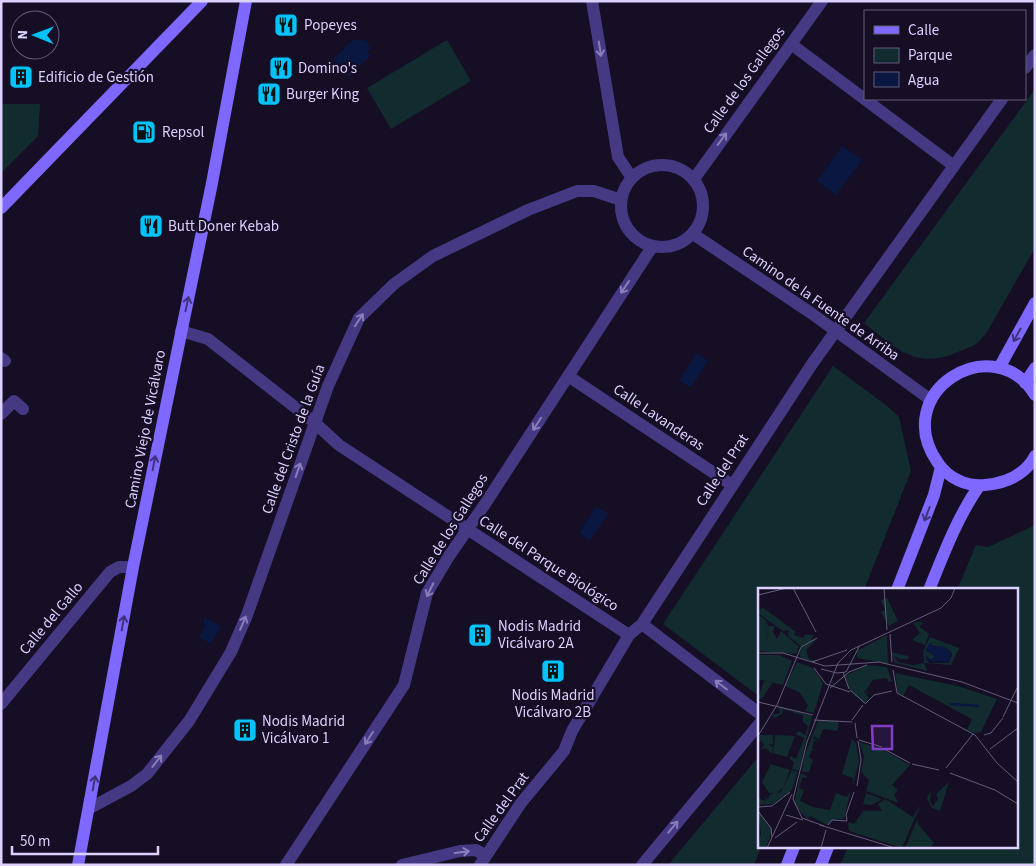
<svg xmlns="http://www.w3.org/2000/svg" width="1036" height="866" viewBox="0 0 1036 866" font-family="'Source Sans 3',sans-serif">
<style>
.green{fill:#112b2e}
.water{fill:#0a1741}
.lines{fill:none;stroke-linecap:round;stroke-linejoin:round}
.street{stroke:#463983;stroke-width:12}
.secondary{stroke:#7f68ff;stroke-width:12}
.oneway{stroke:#8a7dbb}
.oneway2{stroke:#3f327c}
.labels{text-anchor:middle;stroke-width:4.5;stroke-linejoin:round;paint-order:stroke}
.poi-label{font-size:15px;fill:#dcd1ff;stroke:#150e24;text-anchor:start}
.street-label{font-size:15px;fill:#dcd1ff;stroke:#150e24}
.inset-river{fill:none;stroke:#0a1741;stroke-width:2.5}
.inset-road{fill:none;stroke:#655c7c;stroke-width:1}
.view{fill:#853cc5;fill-opacity:0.15;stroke:#853cc5;stroke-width:2.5}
.inset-edge{fill:none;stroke:#dcd1ff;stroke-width:2.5}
</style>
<rect width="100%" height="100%" fill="#150e24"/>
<!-- green -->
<path class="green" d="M447 40 471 81 391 129 367 88Z
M1035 89V248L987 332C974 349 971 346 953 354 913 369 894 346 864 323Z
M1 104H40L38 136 1 173Z
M833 366 886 405 899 417 911 471 864 590H760V697L663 624Z
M1035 525V865H840L848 847H1017V590H957L976 545 988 547Z
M760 755 761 847 754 865H668Z"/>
<!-- water -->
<path class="water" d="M353 39 356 41 361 39 367 42 370 48 368 53 370 56 349 77 345 73 337 76 333 72V66L335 62 333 60Z
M842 146 862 160 836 195 817 181Z
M697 353 708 361 691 388 679 380Z
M596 506 608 514 590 541 579 533Z
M205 618 221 626 211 644 199 637 205 626 203 621Z"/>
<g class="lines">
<!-- street -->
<path class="street" d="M592 1 618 157 632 178
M791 44 954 166
M1025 68 1035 55
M621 206a41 41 0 1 1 82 0a41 41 0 1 1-82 0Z
M694 179 822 1
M693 234 811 313 931 400
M181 331 208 339 314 422 339 445 629 635
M1 358 5 361
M568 376 732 485
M1 414 14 401 23 409
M642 624 760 714
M1 704 110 572 119 567H133
M90 808 131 786 147 774 189 721 231 652 247 615 328 386 359 318 394 284 433 256 528 210 577 191H594L621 200
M286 865 404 685 427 593 449 556 485 504 652 247
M402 865 460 851 476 850 486 856
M480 865 521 803 564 751 572 731 629 635 642 624 812 364 1002 99
M642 865 760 723"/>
<!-- secondary -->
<path class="secondary" d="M1 208 202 1
M999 368 1035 303
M1025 383 1035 368
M1035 395C994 327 888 392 938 463 948 478 967 487 985 485 1005 483 1025 475 1035 456
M897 590 934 495 941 467
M929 590C944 553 957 518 979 486
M78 865 133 567 212 183 246 1
M787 865 794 847
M821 865 828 847"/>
</g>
<!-- one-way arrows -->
<defs><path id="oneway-shaft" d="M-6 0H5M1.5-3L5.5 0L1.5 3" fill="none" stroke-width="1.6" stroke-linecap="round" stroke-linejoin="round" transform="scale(1.25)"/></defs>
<g class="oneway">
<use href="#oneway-shaft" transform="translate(600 49) rotate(81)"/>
<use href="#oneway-shaft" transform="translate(722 139) rotate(-54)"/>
<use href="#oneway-shaft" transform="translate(625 287) rotate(124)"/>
<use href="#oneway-shaft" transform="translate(359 320) rotate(-56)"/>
<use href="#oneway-shaft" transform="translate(537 424) rotate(123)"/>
<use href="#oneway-shaft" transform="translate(298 470) rotate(-71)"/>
<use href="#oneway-shaft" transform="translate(430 590) rotate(116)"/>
<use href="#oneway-shaft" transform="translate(243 623) rotate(-67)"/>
<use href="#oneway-shaft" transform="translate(721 685) rotate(-143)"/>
<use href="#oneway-shaft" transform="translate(369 738) rotate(123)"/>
<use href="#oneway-shaft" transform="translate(157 761) rotate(-52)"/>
<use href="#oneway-shaft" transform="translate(673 827) rotate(-50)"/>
<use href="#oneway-shaft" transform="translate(462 852) rotate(-7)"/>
</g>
<g class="oneway2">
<use href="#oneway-shaft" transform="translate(187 304) rotate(-78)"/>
<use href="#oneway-shaft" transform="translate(1017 335) rotate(119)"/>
<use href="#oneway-shaft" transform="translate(154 463) rotate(-79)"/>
<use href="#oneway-shaft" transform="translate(927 514) rotate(111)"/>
<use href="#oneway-shaft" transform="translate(123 623) rotate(-80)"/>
<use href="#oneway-shaft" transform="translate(94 783) rotate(-80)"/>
</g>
<!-- icons -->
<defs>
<g id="restaurant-square" transform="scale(1.25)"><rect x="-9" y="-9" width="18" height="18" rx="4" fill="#01c2fb" stroke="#150e24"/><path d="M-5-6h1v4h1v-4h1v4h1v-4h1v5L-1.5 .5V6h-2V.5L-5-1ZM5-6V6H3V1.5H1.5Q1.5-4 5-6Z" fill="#111"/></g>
<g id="building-square" transform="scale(1.25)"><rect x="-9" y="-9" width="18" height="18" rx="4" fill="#01c2fb" stroke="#150e24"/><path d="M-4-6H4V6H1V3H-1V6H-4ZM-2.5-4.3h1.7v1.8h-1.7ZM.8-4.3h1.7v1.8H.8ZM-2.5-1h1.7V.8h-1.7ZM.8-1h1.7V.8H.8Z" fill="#111"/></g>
<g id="fuel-square" transform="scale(1.25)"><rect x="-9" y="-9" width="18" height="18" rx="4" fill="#01c2fb" stroke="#150e24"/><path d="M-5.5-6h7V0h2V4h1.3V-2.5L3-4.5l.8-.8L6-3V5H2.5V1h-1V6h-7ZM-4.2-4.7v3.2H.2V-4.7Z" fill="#111"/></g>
</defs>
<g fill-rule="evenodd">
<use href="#restaurant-square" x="286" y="25"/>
<use href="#restaurant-square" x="281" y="68"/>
<use href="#building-square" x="21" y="77"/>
<use href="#restaurant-square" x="269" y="94"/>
<use href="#fuel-square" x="144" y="132"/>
<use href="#restaurant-square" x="151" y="226"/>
<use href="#building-square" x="480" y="635"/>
<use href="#building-square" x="553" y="671"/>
<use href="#building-square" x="245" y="730"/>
</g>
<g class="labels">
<!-- poi labels -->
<g class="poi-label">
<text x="304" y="30">Popeyes</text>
<text x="298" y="73">Domino's</text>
<text x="38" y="82">Edificio de Gestión</text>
<text x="286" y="99">Burger King</text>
<text x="162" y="137">Repsol</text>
<text x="168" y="231">Butt Doner Kebab</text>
<text x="498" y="631">Nodis Madrid<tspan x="498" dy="17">Vicálvaro 2A</tspan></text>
<text x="553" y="700" text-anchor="middle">Nodis Madrid<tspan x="553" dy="17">Vicálvaro 2B</tspan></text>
<text x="262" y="726">Nodis Madrid<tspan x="262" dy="17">Vicálvaro 1</tspan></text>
</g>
<!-- street labels -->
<g class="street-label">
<text transform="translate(744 80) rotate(-54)" y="5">Calle de los Gallegos</text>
<text transform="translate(821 303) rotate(35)" y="5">Camino de la Fuente de Arriba</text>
<text transform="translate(659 417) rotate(34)" y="5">Calle Lavanderas</text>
<text transform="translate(145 429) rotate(-79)" y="5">Camino Viejo de Vicálvaro</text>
<text transform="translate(293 439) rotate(-70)" y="5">Calle del Cristo de la Guía</text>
<text transform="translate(722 470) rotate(-57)" y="5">Calle del Prat</text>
<text transform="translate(450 529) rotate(-58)" y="5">Calle de los Gallegos</text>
<text transform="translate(549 563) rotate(33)" y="5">Calle del Parque Biológico</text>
<text transform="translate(51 618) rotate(-50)" y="5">Calle del Gallo</text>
<text transform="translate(501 807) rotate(-54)" y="5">Calle del Prat</text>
</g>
</g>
<!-- overview -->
<g transform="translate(758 588)">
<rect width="260" height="260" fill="#150e24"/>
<path d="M129 10 140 33 131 38 123 24 127 22 123 12ZM4 19 38 44 36 47 46 50V47H56L53 52H58L48 62 51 71 60 73 71 68 62 72 56 74 43 70 41 64 44 59 30 48 31 42 25 43 0 25ZM0 27 7 31 11 58 7 32 14 37 9 34 10 38H17L15 44 19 51 23 43 41 59 38 66 0 63ZM161 34 166 35 161 38 171 46 167 57 154 52 162 45 155 35ZM129 47 130 76 99 70V63ZM172 49 201 60 193 77 166 75 165 63ZM173 57 190 61 194 66 191 75H171L167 68 173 72 177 68 168 62ZM133 64 150 68 151 71H142L136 68 140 74 155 77 166 75 169 83 137 75ZM0 67H21L34 73 25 97 0 91ZM39 74 55 80 65 95 56 125 47 123 50 117 41 104 27 98ZM110 77 129 79 134 93 130 94 129 90 115 92 106 105 112 104 108 106 111 110 106 115 93 104 86 88ZM137 85 200 98 239 111 223 144 216 145 209 142 214 131 151 97 145 108 140 105ZM6 93 15 94 4 111 0 110ZM21 118 54 128 41 183 34 181 36 174 31 171 33 168 38 171 46 150 37 146 41 143 47 147 50 138 45 134V127L36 125 37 126 36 128V124L23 121 25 122 24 126 17 130 13 127 22 125ZM60 133H80V141L79 143 65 141 61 152 57 148 56 151 61 153H56L54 161 58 162H54L51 169 55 172 51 184H44L46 169ZM2 147H15V157L10 156 15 159 14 166 8 160 3 162 6 157 3 152 0 156ZM17 147 37 148 29 169 15 165ZM94 151 98 155 101 174 95 197V190L84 186ZM101 154 122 160 152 177 134 197 140 202 136 207 141 215 108 203 111 192 103 184 106 168ZM13 176 32 182 25 200 17 206 11 205 4 194ZM34 182 40 184 34 202 15 216 0 217V210L8 213 7 208 10 212 11 207 23 204ZM43 185 50 189 44 190 41 200 46 202 42 213 55 219 72 222 78 205 89 209 93 202 86 231 76 232 69 237 52 228 49 231 36 216ZM191 194 182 223 174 220 169 210 173 203 172 213 175 218 180 211 178 206ZM108 205 122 210 123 212 114 217 105 216ZM127 211 155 229 163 216 144 260 91 243 90 234 96 236 105 223H124L120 216ZM0 223 14 242 8 260H0L3 245ZM160 230V236L176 255 172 260H147Z" fill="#112b2e" fill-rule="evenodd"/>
<path d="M172 54 175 59 185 58 193 64 191 74 168 73V67L173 72 177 68 168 62Z" fill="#0a1741"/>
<path class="inset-river" d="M191 116 221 118"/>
<path class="inset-road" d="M35 0 58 44M126 0 129 42M0 7 29 0M132 46 134 74M0 65H25L67 78 121 74 204 94 260 115M54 74 89 62M56 80 68 96 92 104M63 81 79 85 88 84 101 59M135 82 139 105 217 147 239 175 260 194M85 84 91 101M72 100 91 84 109 77M92 102 108 116M0 114 55 127M107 116 116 107 134 103M245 129 260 98M56 132 94 134M94 132 105 117M97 135 99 150M226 147 233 145 245 130M0 148 19 117 43 59 59 50M101 152 124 159M126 161 152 175M232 161 260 140M154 176 181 182M188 180 215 146M192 185 237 202 260 216M99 198 103 172 100 153M0 219 14 218 32 204M0 223 13 240 14 249M28 227 45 232M62 237 137 260M70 237 74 232 89 233 88 227 96 204M66 238 44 230 35 211 49 154 80 75 93 62 183 20 193 10 197 0M17 250 39 234M9 260 34 206M63 260 68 242"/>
<path class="view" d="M114 138H134V161H115Z"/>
<rect width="260" height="260" class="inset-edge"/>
</g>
<!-- border -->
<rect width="1036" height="866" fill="none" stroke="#dcd1ff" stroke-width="5"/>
<!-- legend -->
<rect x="864" y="10" width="162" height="90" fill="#150e24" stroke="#655c7c"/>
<rect x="874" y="26" width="25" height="8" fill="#7f68ff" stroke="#655c7c"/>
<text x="908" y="35" font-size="15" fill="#dcd1ff">Calle</text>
<rect x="874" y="48" width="25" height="15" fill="#112b2e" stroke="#655c7c"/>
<text x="908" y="60" font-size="15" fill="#dcd1ff">Parque</text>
<rect x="874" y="72" width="25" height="15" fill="#0a1741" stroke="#655c7c"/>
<text x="908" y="85" font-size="15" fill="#dcd1ff">Agua</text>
<!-- north arrow -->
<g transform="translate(35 35) rotate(271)"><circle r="24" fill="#150e24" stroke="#655c7c"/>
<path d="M0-4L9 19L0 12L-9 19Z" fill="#01c2fb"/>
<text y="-8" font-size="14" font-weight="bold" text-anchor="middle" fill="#dcd1ff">N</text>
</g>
<!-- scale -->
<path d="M12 846v8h146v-8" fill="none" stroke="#dcd1ff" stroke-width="2.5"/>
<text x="20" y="846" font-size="15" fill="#dcd1ff" stroke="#150e24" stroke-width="4" paint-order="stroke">50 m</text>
</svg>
